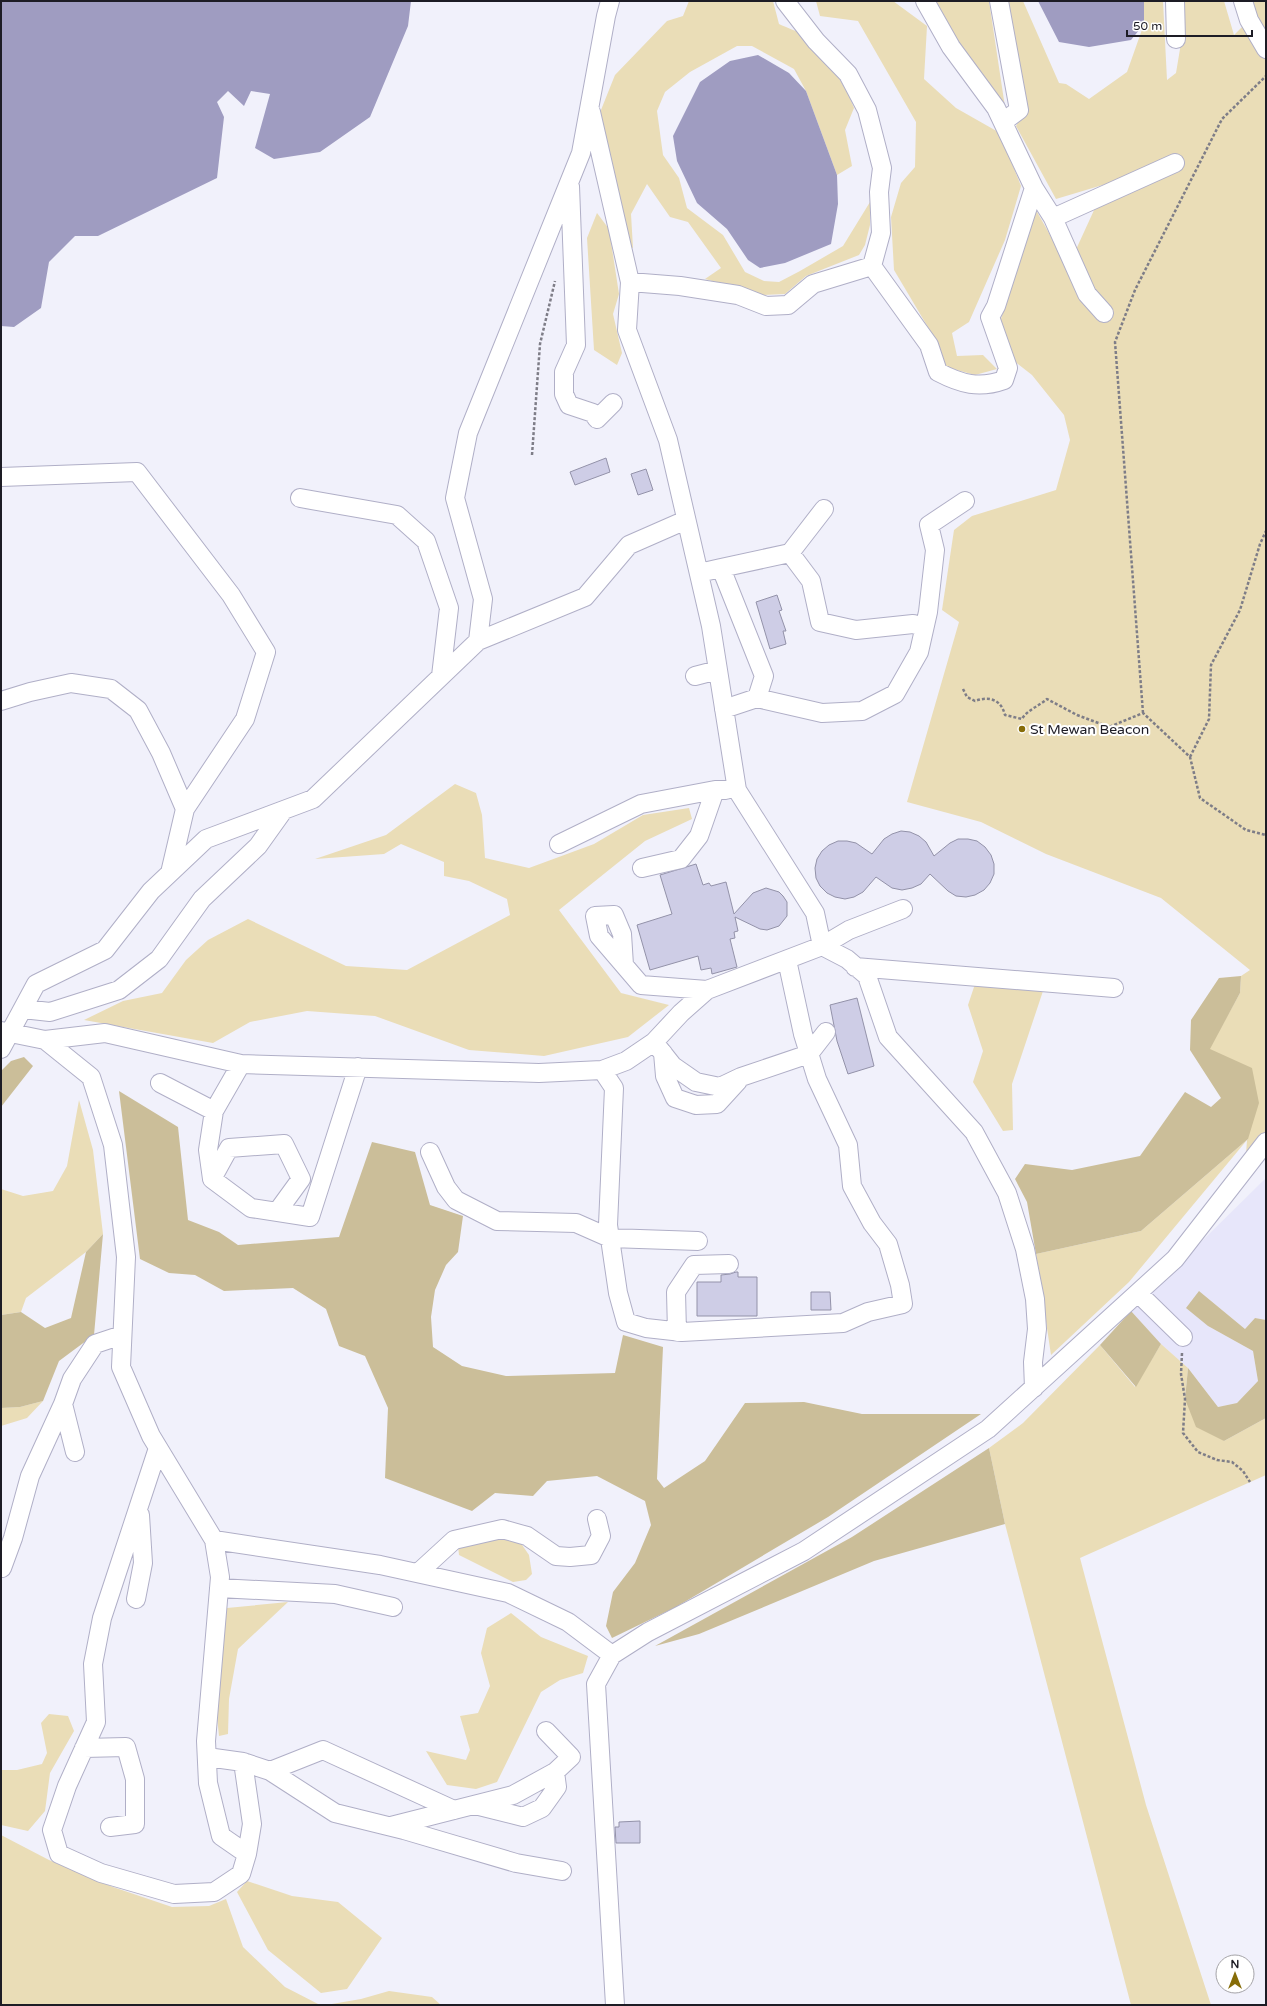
<svg xmlns="http://www.w3.org/2000/svg" width="1267" height="2006" viewBox="0 0 1267 2006" font-family="'Varela Round',sans-serif">
<style>
.built{fill:#e7e6fa}
.green{fill:#eaddb7}
.forest{fill:#cbbe99}
.water{fill:#9f9cc1}
.building{fill:#cecde6;stroke:#9392a9}
.lines{fill:none;stroke-linecap:round;stroke-linejoin:round}
.minor-casing{stroke:#b0afc7;stroke-width:20}
.path{stroke:#7e7d87;stroke-width:2.5;stroke-dasharray:3 2;stroke-linecap:butt}
.minor{stroke:#fff;stroke-width:18}
.poi-dot{fill:#866c08;stroke:#fff;stroke-width:1.5}
.labels{text-anchor:middle;stroke-width:4;stroke-linejoin:round;paint-order:stroke}
.poi-label{font-size:14px;fill:#1d1c25;stroke:#fff;text-anchor:start}
</style>
<rect width="100%" height="100%" fill="#f1f1fb"/>
<!-- built -->
<path class="built" d="M1266 1178V1320L1255 1318 1245 1329 1199 1291 1208 1326 1253 1351 1258 1381 1237 1403 1218 1407 1188 1368 1161 1344 1131 1311Z"/>
<!-- green -->
<path class="green" d="M689 1H773L779 24C787 28 798 31 805 36 822 48 847 88 854 108L845 130 852 166 837 175 806 91 794 69 752 46H737L690 72 665 92 657 111 663 155 679 178 687 208 723 235 745 272 764 281 779 282 800 271 843 246 870 202V225L865 245 859 255 806 276 785 294 763 295 705 279 721 268 688 222 670 217 647 184 631 214 633 248 628 246 599 115 615 75 667 21 683 16Z
M816 1H893L927 26 924 79 956 108 1000 133 1021 186 1005 240 969 322 952 333 957 356 983 355 997 369 975 375 946 367 932 334 894 270 891 217 901 183 915 167 916 122 858 21 820 16Z
M936 1H989L1005 107 966 55Z
M1006 1H1023L1059 83 1066 84 1089 99 1127 72 1144 24V1H1163L1167 80 1176 73 1184 25 1181 1H1224L1234 35 1249 20 1243 1H1266V1142L1245 1169 1247 1140 1129 1282 1051 1355 1036 1254 1141 1231 1248 1139 1209 1049 1240 993 1241 976 1250 970 1161 898 1046 854 981 822 907 802 959 622 942 610 954 530 972 516 1056 490 1070 440 1064 415 1032 375 1014 361 1000 322 1036 210 1068 267 1106 184 1056 199 1016 126 1027 108Z
M597 213 609 229 619 294 613 314 622 353 617 365 594 350 587 238Z
M455 784 476 793 482 815 485 858 529 868 594 844 643 815 689 808 692 819 645 841 559 910 621 993 669 1005 628 1037 544 1056 469 1050 375 1016 307 1011 250 1022 213 1043 84 1020 123 1001 162 993 186 960 208 940 248 919 346 966 407 970 510 915 507 899 469 881 444 876V862L401 844 384 854 315 859 386 835Z
M975 984 1043 991 1012 1084 1013 1130 1003 1131 973 1082 983 1051 968 1005Z
M79 1100 93 1150 103 1234 86 1252 26 1298 21 1312 1 1315V1189L23 1196 53 1191 67 1166Z
M1161 1344 1188 1368 1185 1399 1224 1441 1266 1418V1475L1080 1558 1146 1805 1211 2005H1131L1005 1524 989 1448 1023 1423 1100 1345 1135 1387Z
M43 1401 27 1418 1 1426V1408L20 1407Z
M501 1533 518 1539 529 1555 532 1574 526 1580 513 1582 459 1555 458 1546Z
M288 1602 238 1649 229 1699 228 1734 219 1736 215 1698 222 1618 227 1608Z
M511 1613 541 1637 588 1656 583 1673 560 1680 541 1692 497 1782 476 1789 447 1785 426 1751 466 1760 470 1750 460 1716 478 1713 490 1686 481 1653 487 1628Z
M49 1714 68 1716 74 1731 50 1773 45 1811 28 1831 1 1825V1770H17L42 1764 47 1753 41 1723Z
M1 1835 49 1860 113 1887 172 1907 209 1906 226 1899 243 1947 285 1987 320 2005H1Z
M247 1881 292 1896 338 1902 382 1938 347 1989 321 1993 268 1950 237 1892Z
M389 1991 432 1997 441 2005H326L361 1999Z"/>
<!-- forest -->
<path class="forest" d="M1241 976 1240 993 1210 1049 1252 1068 1259 1103 1248 1139 1141 1231 1036 1254 1027 1202 1015 1179 1025 1164 1072 1170 1140 1156 1185 1092 1211 1107 1221 1098 1190 1050 1191 1020 1219 978Z
M24 1057 33 1066 1 1107V1071L11 1061Z
M119 1091 178 1127 188 1220 219 1232 238 1245 339 1237 372 1142 415 1152 430 1205 463 1216 458 1252 446 1265 435 1290 431 1317 433 1347 462 1366 506 1376 615 1373 623 1335 663 1347 657 1479 664 1488 705 1461 745 1403 804 1402 862 1414H981L828 1517 676 1607 612 1638 606 1626 613 1592 635 1563 651 1525 645 1501 597 1476 547 1481 533 1496 495 1493 472 1511 385 1478 388 1408 365 1356 339 1346 326 1309 293 1288 224 1291 195 1275 169 1273 140 1259Z
M103 1234 94 1335 59 1361 43 1401 20 1407 1 1408V1315L21 1312 45 1328 71 1318 86 1252Z
M1199 1291 1245 1329 1255 1318 1266 1320V1418L1224 1441 1196 1427 1185 1399 1188 1368 1218 1407 1237 1403 1258 1381 1253 1351 1208 1326 1186 1308Z
M1131 1311 1161 1344 1136 1387 1100 1345Z
M989 1448 1005 1524 874 1561 699 1634 655 1646 852 1537Z"/>
<!-- water -->
<path class="water" d="M1 1H411L408 26 370 117 320 152 274 159 255 148 270 94 251 91 244 106 228 91 217 102 224 117 217 178 98 236H75L49 262 41 308 14 327 1 326Z
M1038 1H1144V24L1131 40 1089 47 1059 42Z
M758 55 789 73 806 91 837 175 838 204 831 244 785 263 760 268 748 260 727 229 697 203 677 161 673 136 700 82 730 61Z"/>
<!-- building -->
<path class="building" d="M606 458 610 472 575 485 570 472Z
M646 469 653 490 638 495 631 474Z
M777 595 782 610 779 611 786 631H783L786 644 770 649 756 602Z
M901 831 910 832 919 836 926 842 934 856 950 843 958 839H968L977 841 985 847 991 855 994 864V874L990 883 984 890 975 895 966 897 956 896 948 891 930 874 921 884 912 888 902 890 892 888 876 877 863 892 854 897 845 899 835 897 827 893 820 886 816 878 815 868 817 859 822 851 829 845 838 841H847L856 843 872 854 884 839 892 834Z
M696 864 703 885 709 883 711 886 726 882 734 914 753 893 766 888 779 892 783 896 787 902V916L779 926 767 930 760 929 735 917 738 931 734 932 735 938 730 939 737 967 712 974 711 968 701 970 698 956 650 970 637 925 672 914 660 875Z
M857 998 874 1066 848 1074 837 1041 830 1005Z
M736 1272H738V1277H757V1316H697V1282H721V1275L730 1274Z
M811 1292H830L831 1310H811Z
M640 1821V1843H616L615 1827H619V1822Z"/>
<g class="lines">
<!-- minor casing -->
<g class="minor-casing">
<path id="minor" d="M999 1 1019 110 1003 122
M1175 1 1176 39
M1243 1 1249 20 1266 49
M591 112 630 282 627 330 668 440 711 626 737 790 815 913 822 946 849 930 903 909
M570 186 576 345 564 372V394L569 405 593 413 597 419 613 403
M1034 188 1053 218 1087 294 1104 313
M1053 218 1175 163
M872 266 929 345 938 372C961 384 979 389 1004 380L1008 368 990 317 996 306 1034 188 996 108 951 47 925 1
M630 282 680 286 738 295 766 306 788 305 813 284 872 266 881 233 879 192 882 168 867 110 848 74 816 41 785 1
M1 477 137 472 231 595 266 652 245 719 185 809 170 873
M300 498 397 515 426 541 449 608 441 676
M790 553 811 581 820 622 856 630 913 624 924 627
M721 568 790 553 824 509
M699 573 721 568 764 676 757 698
M478 641 585 597 629 545 686 520
M695 676 718 670
M1 701 30 692 71 683 111 689 138 710 161 753 185 809
M724 709 757 698 822 713 862 711 895 694 919 652 928 612 935 550 929 525 965 501
M559 844 641 804 715 790
M642 868 681 859 699 836 715 790H726
M624 965 622 934 614 915 595 916 599 936 641 985 707 990
M855 967 1114 988
M23 1009 50 1012 119 990 159 959 202 899 258 846 283 811
M1 1031 45 1040 91 1077 113 1145 126 1257 121 1367 151 1436 214 1540 220 1577 206 1741 208 1783 221 1836 247 1854 241 1874 214 1892 174 1894 101 1873 59 1854 52 1830 67 1786 96 1722 93 1664 102 1618 158 1448
M45 1040 105 1033 241 1064 539 1073 602 1070 626 1061 654 1042 681 1013 707 990 822 946 847 959 867 976 888 1037 974 1132 1007 1193 1025 1249 1035 1299 1037 1329 1033 1362 1034 1388
M654 1042 673 1066 696 1082 720 1087 741 1077 809 1054 826 1032
M1 1049 36 984 105 950 151 891 206 839 313 799 478 641 483 599 455 498 468 433 581 153 606 16 610 1
M663 1053 665 1076 675 1098 696 1105 717 1104 738 1081
M602 1070 614 1088 608 1225 618 1293 626 1322 646 1328 682 1332 843 1323 868 1312 903 1304 900 1285 888 1244 872 1223 852 1186 848 1145 817 1079 803 1034 787 960
M160 1083 214 1111 208 1150 212 1179 251 1208 310 1217 358 1067
M214 1111 241 1064
M430 1152 446 1187 456 1200 497 1221 576 1223 610 1238 698 1241
M212 1179 229 1148 284 1144 301 1179 277 1212
M1138 1293 1183 1337
M677 1332 676 1292 694 1265 729 1264
M63 1404 75 1452
M214 1540 380 1565 508 1593 568 1622 612 1655
M2 1568 13 1538 30 1476 63 1404 72 1379 95 1344 122 1335
M418 1573 454 1540 502 1529 527 1536 556 1556 570 1557 591 1555 601 1536 597 1519
M219 1588 335 1594 393 1607
M136 1599 143 1563 140 1515
M546 1731 571 1757 555 1772
M84 1748 126 1747 135 1779V1824L110 1827
M207 1757 243 1762 252 1824 247 1854
M243 1762 270 1771 335 1813 404 1830 516 1863 562 1871
M270 1771 323 1750 454 1810
M391 1826 513 1795 555 1772 557 1787 542 1808 523 1817 475 1805
M615 2005 596 1684 612 1655 648 1632 804 1551 988 1429 1175 1259 1266 1142"/>
</g>
<!-- path -->
<path class="path" d="M532 455 540 344 555 281
M963 689 967 697 975 701C989 696 1001 699 1005 715L1022 719C1027 710 1039 706 1047 699L1077 715 1109 727 1143 713 1190 757 1200 798 1246 830 1266 835
M1143 713 1115 342 1135 290 1222 119 1266 76
M1190 757 1209 719 1211 665 1240 610 1260 544 1266 531
M1182 1353 1181 1374 1185 1399 1183 1433 1198 1452 1217 1460 1232 1462 1243 1471 1250 1482"/>
<!-- minor -->
<use href="#minor" class="minor"/>
</g>
<!-- markers -->
<circle class="poi-dot" cx="1022" cy="729" r="4"/>
<g class="labels">
<!-- poi labels -->
<g class="poi-label">
<text x="1030" y="734">St Mewan Beacon</text>
</g>
</g>
<!-- border -->
<rect width="1267" height="2006" fill="none" stroke="#1d1c25" stroke-width="4"/>
<!-- north arrow -->
<g transform="translate(1235 1974)"><circle r="19" fill="#ffffff" stroke="#a5a4a8"/>
<path d="M0-3L7 15L0 10L-7 15Z" fill="#866c08"/>
<text y="-6" font-size="11" font-weight="bold" text-anchor="middle" fill="#1d1c25">N</text>
</g>
<!-- scale -->
<path d="M1127 30v6h125v-6" fill="none" stroke="#1d1c25" stroke-width="2"/>
<text x="1133" y="30" font-size="12" fill="#1d1c25" stroke="#ffffff" stroke-width="3" paint-order="stroke">50 m</text>
</svg>
